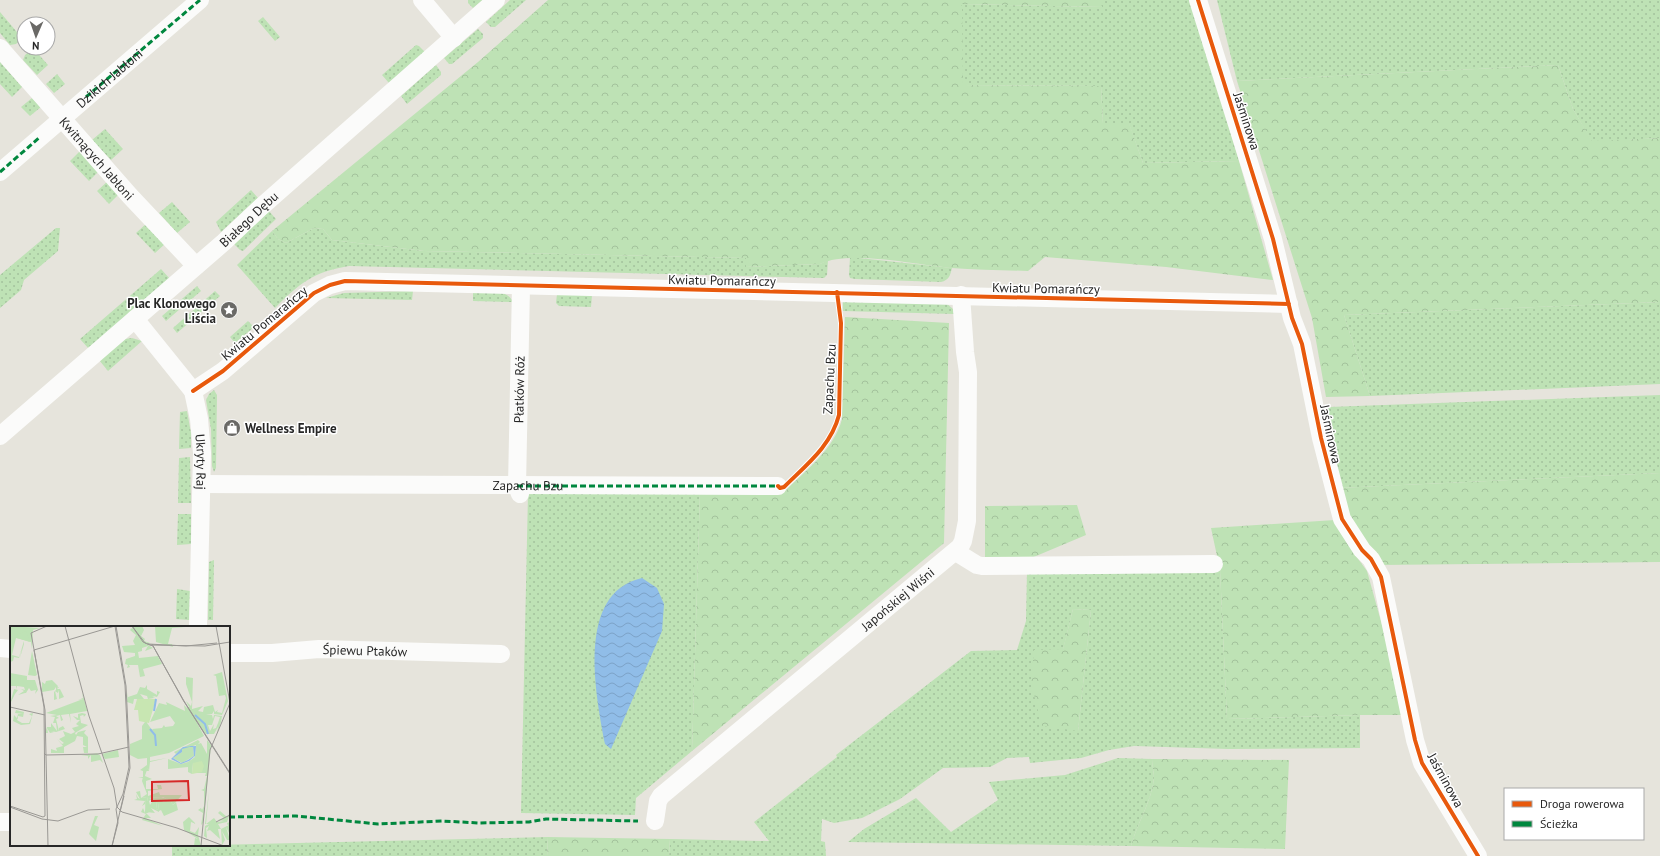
<svg xmlns="http://www.w3.org/2000/svg" width="1660" height="856" viewBox="0 0 1660 856" font-family="'PT Sans',sans-serif">
<style>
.green{fill:url(#green-dots);fill-rule:evenodd}
.forest{fill:url(#forest-crowns)}
.water{fill:url(#water-waves)}
.lines{fill:none;stroke-linecap:round;stroke-linejoin:round}
.minor{stroke:#fbfbfa;stroke-width:18}
.quiet{stroke:#00873e;stroke-width:3;stroke-dasharray:6 3;stroke-linecap:butt}
.cycleway-casing{stroke:#fff;stroke-width:6}
.cycleway{stroke:#e8590c;stroke-width:4}
.labels{text-anchor:middle;stroke-width:3;stroke-linejoin:round;paint-order:stroke}
.street-label{font-size:13px;fill:#272727;stroke:#fff}
.poi-label{font-size:13px;font-weight:bold;fill:#272727;stroke:#fff;text-anchor:end}
.inset-river{fill:none;stroke:#90bde8;stroke-width:2}
.inset-road{fill:none;stroke:#9a9894;stroke-width:1}
.view{fill:#d62828;fill-opacity:0.15;stroke:#d62828;stroke-width:2}
.inset-edge{fill:none;stroke:#272727;stroke-width:2}
</style>
<defs>
<pattern id="green-dots" width="8" height="8" patternUnits="userSpaceOnUse"><rect width="8" height="8" fill="#bee2b5"/><path d="M2 2h.1M6 6h.1" fill="none" stroke="#a3c29c" stroke-width="1.8" stroke-linecap="round"/></pattern>
<pattern id="forest-crowns" width="20" height="18" patternUnits="userSpaceOnUse"><rect width="20" height="18" fill="#bee2b5"/><path d="M2 6a3 3 0 1 1 6 0M12 15a3 3 0 1 1 6 0" fill="none" stroke="#a3c29c"/></pattern>
<pattern id="water-waves" width="16" height="10" patternUnits="userSpaceOnUse"><rect width="16" height="10" fill="#90bde8"/><path d="M0 5q4-4 8 0t8 0" fill="none" stroke="#7ca2c7"/></pattern>
</defs>
<rect width="100%" height="100%" fill="#e6e4dc"/>
<!-- green -->
<path class="green" d="M468 0H483L473 8 468 3Z
M510 0H526L495 27H491L486 22Z
M1102 0H1192L1239 161 1143 163 1129 124H1103L1101 86 962 85V4L1102 7Z
M1217 0H1660V138L1592 142 1573 109 1558 65 1237 81Z
M0 12 22 38 16 44 10 45 0 33Z
M263 17 280 37 275 41 258 21Z
M478 29 483 34V38L452 64H449L444 58Z
M416 45 419 46 425 52 389 83 382 75Z
M33 48 48 65 37 75 23 60 25 55Z
M0 62 22 87 12 97 0 84Z
M436 65 441 72V75L407 104 401 96Z
M57 74 65 84 54 93 46 84Z
M32 98 41 107 30 116 21 107Z
M105 129 123 149 111 160 92 140Z
M81 150 100 170 89 181 70 161Z
M109 180 118 195 109 204 97 191Z
M251 190 258 198 221 232 216 222Z
M172 202 190 222 177 233 159 213Z
M269 211 276 219 243 251 240 250 234 244Z
M147 223 166 243 155 253 136 233Z
M56 228H60L58 251 24 280 21 290 0 308V275Z
M314 228 323 229 332 240 424 251 747 258 746 267 820 264 828 260 827 275 824 278 349 266C313 272 300 283 275 308L237 265 272 231 278 239 286 243Z
M850 257 952 268C950 276 949 280 941 282L855 279 850 278 849 275Z
M161 269 170 279 89 349 80 339Z
M197 286 201 291 166 321 162 316Z
M215 291 220 296 177 333 173 328Z
M413 291 412 300 326 298 344 293Z
M473 292C486 292 507 288 513 302L473 301Z
M557 294 592 295 591 307 559 306 556 303Z
M843 302 946 303 953 309 954 314 843 311Z
M1660 302V384L1370 396 1344 315Z
M248 321 254 327 235 343 230 337Z
M132 338 142 341 108 371 99 360 125 339Z
M214 390 217 395 216 468 214 472 212 466 211 429 206 400 209 394Z
M1660 395V473L1338 488 1323 413 1329 407Z
M187 411 191 433V448L179 449 180 412Z
M190 457 191 503H178L179 458Z
M700 493 692 751 636 798 635 815 521 813 528 494Z
M178 514H191V544L177 545Z
M214 560 213 620H208L209 562Z
M1220 570 1227 719 1360 715V748L1228 749 1134 746 1109 750 1081 758 1030 763 1029 757 1007 758 990 767 943 768 900 799 862 818 834 823 822 819 821 841 825 842 826 856H669L670 839 769 841 754 822 837 757 836 755 971 651 1017 650 1026 621 1027 571ZM1073 609 1091 610 1078 731 1063 650Z
M177 589 190 591 189 620 176 619Z
M1118 758 1152 759C1152 765 1154 772 1154 778 1152 801 1137 823 1131 846L848 842 864 829 916 798 951 832 998 800 989 782 1065 775Z
M548 837 547 856H172V846Z"/>
<!-- forest -->
<path class="forest" d="M548 0H1102V7L962 4 963 85 1101 86 1103 124 1129 123 1143 163 1239 161 1273 280 1166 267 1045 257 1028 271C1002 270 976 270 951 268 916 265 850 250 820 264L746 267V258L424 251 332 240 323 229 314 228 286 243 278 239 272 231 478 62Z
M1558 65 1573 109 1592 141 1660 138V302L1344 315 1370 396 1326 397 1312 318 1237 81Z
M845 317 949 323 944 543 692 751 700 493H783C805 471 834 450 842 419Z
M1660 473V562L1381 565 1352 523 1338 488Z
M1077 505 1086 535 1029 559H985V506Z
M1335 520 1356 556 1367 571 1407 715H1360L1227 719 1220 570 1211 528Z
M1073 609 1091 610 1078 731 1042 726 1031 683 1034 650 1063 649Z
M1152 759 1289 760 1285 849 1131 846C1137 823 1152 801 1154 778 1154 772 1152 765 1152 759Z
M548 837 670 839 669 856H547Z"/>
<!-- water -->
<path class="water" d="M642 578 657 588 664 604 662 631 611 749 605 744C596 695 575 593 642 578Z"/>
<g class="lines">
<!-- minor -->
<g class="minor">
<path d="M422 0 454 38"/>
<path d="M1198 0 1258 191 1273 239 1292 318 1302 344 1321 438 1342 519 1362 550 1371 559 1381 577 1415 740 1422 763 1478 856"/>
<path id="s1" d="M0 48 130 196 196 266"/>
<path id="s2" d="M0 172 200 0"/>
<path id="s3" d="M135 319 193 391 199 419 202 453 198 627"/>
<path d="M193 391 223 371 314 293 330 285 345 281 1289 304"/>
<path id="s4" d="M0 436 224 242 261 207 496 0"/>
<path id="s5" d="M201 484 778 486"/>
<path id="s6" d="M520 494 517 486 521 286"/>
<path d="M956 552 977 565 982 566 1214 564"/>
<path d="M0 648 11 649"/>
<path id="s7" d="M229 653H272L319 649 501 654"/>
<path id="s8" d="M655 821 658 801 661 796 960 547 963 541 967 521 968 372 965 352 961 295"/>
<path d="M0 822H11"/>
</g>
<!-- quiet -->
<path class="quiet" d="M86 97 200 0
M0 172 40 137
M517 486H778
M229 817 296 816 378 824 442 821 479 823 529 822 546 819 638 821"/>
<!-- cycleway casing -->
<g class="cycleway-casing">
<path id="cycleway" d="M1198 0 1258 191 1273 239 1292 318 1302 344 1321 438 1342 519 1362 550 1371 559 1381 577 1415 740 1422 763 1478 856
M193 391 223 371 314 293 330 285 345 281 1289 304
M778 486 780 488 784 487C806 465 831 446 839 415L841 323 837 292"/>
</g>
<!-- cycleway -->
<use href="#cycleway" class="cycleway"/>
</g>
<!-- icons -->
<defs>
<g id="sight-disc" transform="scale(0.9)"><circle r="9.5" fill="#6a6966" stroke="#fff"/><path d="M0-6L1.8-2.2L6-1.7L2.9 1.2L3.7 5.4L0 3.3L-3.7 5.4L-2.9 1.2L-6-1.7L-1.8-2.2Z" fill="#fff"/></g>
<g id="shop-disc" transform="scale(0.9)"><circle r="9.5" fill="#6a6966" stroke="#fff"/><path d="M-5-2.5h2.3a2.7 3.5 0 0 1 5.4 0H5L5.5 6h-11ZM-1.5-2.5h3a1.5 2.3 0 0 0-3 0Z" fill="#fff"/></g>
</defs>
<g fill-rule="evenodd">
<use href="#sight-disc" x="229" y="310"/>
<use href="#shop-disc" x="232" y="428"/>
</g>
<g class="labels">
<!-- street labels -->
<g class="street-label">
<text dy="5" stroke="none"><textPath href="#s2" startOffset="144">Dzikich Jabłoni</textPath></text>
<text transform="translate(1247 121) rotate(72)" y="5">Jaśminowa</text>
<text dy="5" stroke="none"><textPath href="#s1" startOffset="147">Kwitnących Jabłoni</textPath></text>
<text dy="5" stroke="none"><textPath href="#s4" startOffset="330">Białego Dębu</textPath></text>
<text transform="translate(722 280) rotate(1)" y="5">Kwiatu Pomarańczy</text>
<text transform="translate(1046 288) rotate(1)" y="5">Kwiatu Pomarańczy</text>
<text transform="translate(264 323) rotate(-40)" y="5">Kwiatu Pomarańczy</text>
<text transform="translate(829 379) rotate(-87)" y="5">Zapachu Bzu</text>
<text dy="5" stroke="none"><textPath href="#s6" startOffset="105">Płatków Róż</textPath></text>
<text transform="translate(1331 434) rotate(78)" y="5">Jaśminowa</text>
<text dy="5" stroke="none"><textPath href="#s3" startOffset="164">Ukryty Raj</textPath></text>
<text dy="5" stroke="none"><textPath href="#s5" startOffset="327">Zapachu Bzu</textPath></text>
<text dy="5" stroke="none"><textPath href="#s8" startOffset="334">Japońskiej Wiśni</textPath></text>
<text dy="5" stroke="none"><textPath href="#s7" startOffset="136">Śpiewu Ptaków</textPath></text>
<text transform="translate(1446 780) rotate(61)" y="5">Jaśminowa</text>
</g>
<!-- poi labels -->
<g class="poi-label">
<text x="216" y="308">Plac Klonowego<tspan x="216" dy="15">Liścia</tspan></text>
<text x="245" y="433" text-anchor="start">Wellness Empire</text>
</g>
</g>
<!-- overview -->
<g transform="translate(10 626)">
<rect width="220" height="220" fill="#e6e4dc"/>
<path d="M0 0 30 2 23 4 22 23 21 16 6 12 2 29 9 31 14 15V18L10 32 12 22 9 32 4 31 3 35 0 36V10L5 12 0 10ZM124 0H132L135 6 134 4 131 10 135 13 134 15 140 17 139 12 140 17 138 19 143 22 135 25 138 20 132 22V25L128 26 129 32 148 30 152 38 133 43 135 50 130 51 128 39H119L120 41 117 42 118 39 115 38 116 33 125 30V27L114 26 112 20 125 19 123 15 126 9 120 4ZM145 0H175V1L162 2 158 18H168H162L163 21 146 16ZM22 25 27 49 25 50 18 49ZM212 46 218 75 212 89 204 88V85L202 88H196L202 89 203 93 204 89 212 90 211 96 207 108 208 101 204 108H202L206 103 202 108H196L186 95 194 110 159 127 140 131V135L157 132 140 136 139 145 138 142 134 151 133 152H128V153V152L133 151V145L130 144 137 139V132L128 133 120 129V118L132 113V100L135 96 131 93H137V97L145 108 142 103 152 102 154 99 155 101 163 100 165 97 160 90 140 96 149 77 157 79 156 76 175 85 174 79 177 82 179 81 176 75 181 80 182 76 176 58V48V51L183 52 182 83 193 80 188 85 193 86 194 81 203 79 205 86 208 84 207 86 212 87 216 72 215 69 209 70 206 50 203 49ZM205 90 210 91 208 97 206 102 203 103 204 98 200 105 198 99H202ZM0 47 17 50V54H25L29 67 28 64 25 68 26 64 21 65 19 62 16 67H15L8 69 5 68 0 78 4 63 8 64 5 68 8 69 14 65 11 63 15 64 14 61 7 60 6 63V60H0ZM42 54 48 60 47 62 48 61H49L47 63H50L54 71 49 73V64L48 67 45 65 47 73 44 74V66L46 64V61L44 64 32 66V56L35 58 36 55ZM137 59V63L147 69V65L150 66 147 71 143 70 146 73 142 70 144 72 138 73 137 70 130 68 134 73H124L123 78 117 76V66L118 75V71L127 68 130 61 135 62ZM72 66 77 84V85L60 88 61 97 59 88 51 89 53 94 51 95 50 89 46 90 49 92 46 93 49 105V102L53 100 55 103 54 99 55 103 46 106 41 105 44 106 40 107 37 102 38 107H35L37 101H41V97L47 105 46 97H43L45 91 40 90 47 89 36 87 73 73 68 74 73 72ZM72 87 76 88 75 90 73 91 74 90 73 89 70 90 71 97 78 99 65 107 66 109 68 106 76 104 74 107 78 111V127H74L73 121H77L73 119V111L67 110 65 115 54 121V127H41V123L47 125 46 122 53 120 47 113 52 118 54 117 49 113 55 110 53 105 61 108 65 106 62 102 69 100 66 98 70 94H67L63 90 68 92V88ZM188 114 190 116 188 118 191 117 197 128V114L201 119 196 171 193 197 191 199 193 187 188 184 191 182 192 184 194 180V165L191 164 194 163 197 150H195L196 147H184L185 138 183 137 182 148 178 146V141L158 143V133L171 138 178 136 185 131 186 119 183 120 184 130 172 137 163 132 172 126V123L166 128 164 126ZM108 124 109 131 95 133 92 128ZM90 127 87 128 90 129 93 137 90 134 81 136V129L78 133V130L71 129ZM130 165 131 172 137 171 138 175 135 173 136 185 139 187H136L141 192H135L153 200 132 194 136 188 131 186 133 182 135 187V178L132 180 135 175 124 174 127 173 126 168 128 172 130 173 126 166ZM199 165 196 198 204 192 207 196 214 195 208 194 214 192 208 187 210 185 217 191 220 187 217 196 208 198 211 203 217 200H218L217 197 220 196V209L216 201 220 214H217L212 205 215 214 212 219 211 203H208L210 213 200 204 197 205 199 200 196 202 197 212 194 210 195 200 199 198H195ZM151 171 158 173 152 176H161L163 179 166 176 168 184 154 190 151 184 149 185V177L148 184 146 183 147 175H141V172ZM85 190H88L84 199 89 201 86 215 79 208ZM179 191 186 198 181 196 180 205 185 207 189 201 188 209 191 220H184L185 212 188 213 174 204 173 196Z" fill="#bee2b5" fill-rule="evenodd"/>
<path d="M16 5 20 16 4 11 6 9ZM6 84 14 86 13 91 8 90V92L7 94 12 97H19L22 90 19 88 23 87 20 98 11 99 3 95 4 89 7 92 8 88H13L5 87ZM138 142 139 145H136L135 150 142 153 136 155V163H148L147 159H151L152 163 138 165V170L149 166 150 169H172L163 179 161 176H153L158 174 153 171 139 172 142 173 139 175 140 179 142 176 147 175 146 183 148 184 149 177V186L141 182 145 187 136 186 135 173 132 172 136 173 138 175 137 171 131 172 137 168 132 155 134 147Z" fill="#bee2b5"/>
<path d="M127 73H146L139 97 129 95 128 84H124ZM192 135 194 140 192 146 182 148 183 137Z" fill="#c8e6b2"/>
<path d="M186 120 185 130 179 135 171 138 161 133 173 121ZM183 120 184 130 178 134 171 137 163 132 172 126V123Z" fill="#90bde8" fill-rule="evenodd"/>
<path class="inset-river" d="M144 85 146 73M185 89 195 98 198 108M140 103 145 109 146 120"/>
<path class="inset-road" d="M37 0 21 7 35 84 38 220M55 0 79 90 104 162 107 181 112 186 167 202 214 220M122 0 133 16 140 19 195 20 220 16M122 0 135 17 143 20 174 75 220 147M138 18 176 20 207 17M142 18 173 74 220 148M0 81 35 89M34 127 36 129 88 128 119 121M0 180 33 191 35 190 34 81 24 24 105 0M0 181 32 193 48 195 78 184 100 183M110 186 114 170M206 196 220 189M102 220 108 197 106 183 113 168 119 141 115 59 105 0M102 220 120 142 116 60 106 0M191 220 200 124 220 77 206 0"/>
<path class="view" d="M178 155 179 174 142 175V156Z"/>
<rect width="220" height="220" class="inset-edge"/>
</g>
<!-- legend -->
<rect x="1504" y="788" width="140" height="52" fill="#ffffff" stroke="#a9a9a9"/>
<rect x="1512" y="801" width="20" height="6" fill="#e8590c" stroke="#a9a9a9"/>
<text x="1540" y="808" font-size="12" fill="#272727">Droga rowerowa</text>
<rect x="1512" y="821" width="20" height="6" fill="#00873e" stroke="#a9a9a9"/>
<text x="1540" y="828" font-size="12" fill="#272727">Ścieżka</text>
<!-- north arrow -->
<g transform="translate(36 36) rotate(182)"><circle r="19" fill="#ffffff" stroke="#a9a9a9"/>
<path d="M0-3L7 15L0 10L-7 15Z" fill="#6a6966"/>
<text y="-6" font-size="11" font-weight="bold" text-anchor="middle" fill="#272727">N</text>
</g>
</svg>
